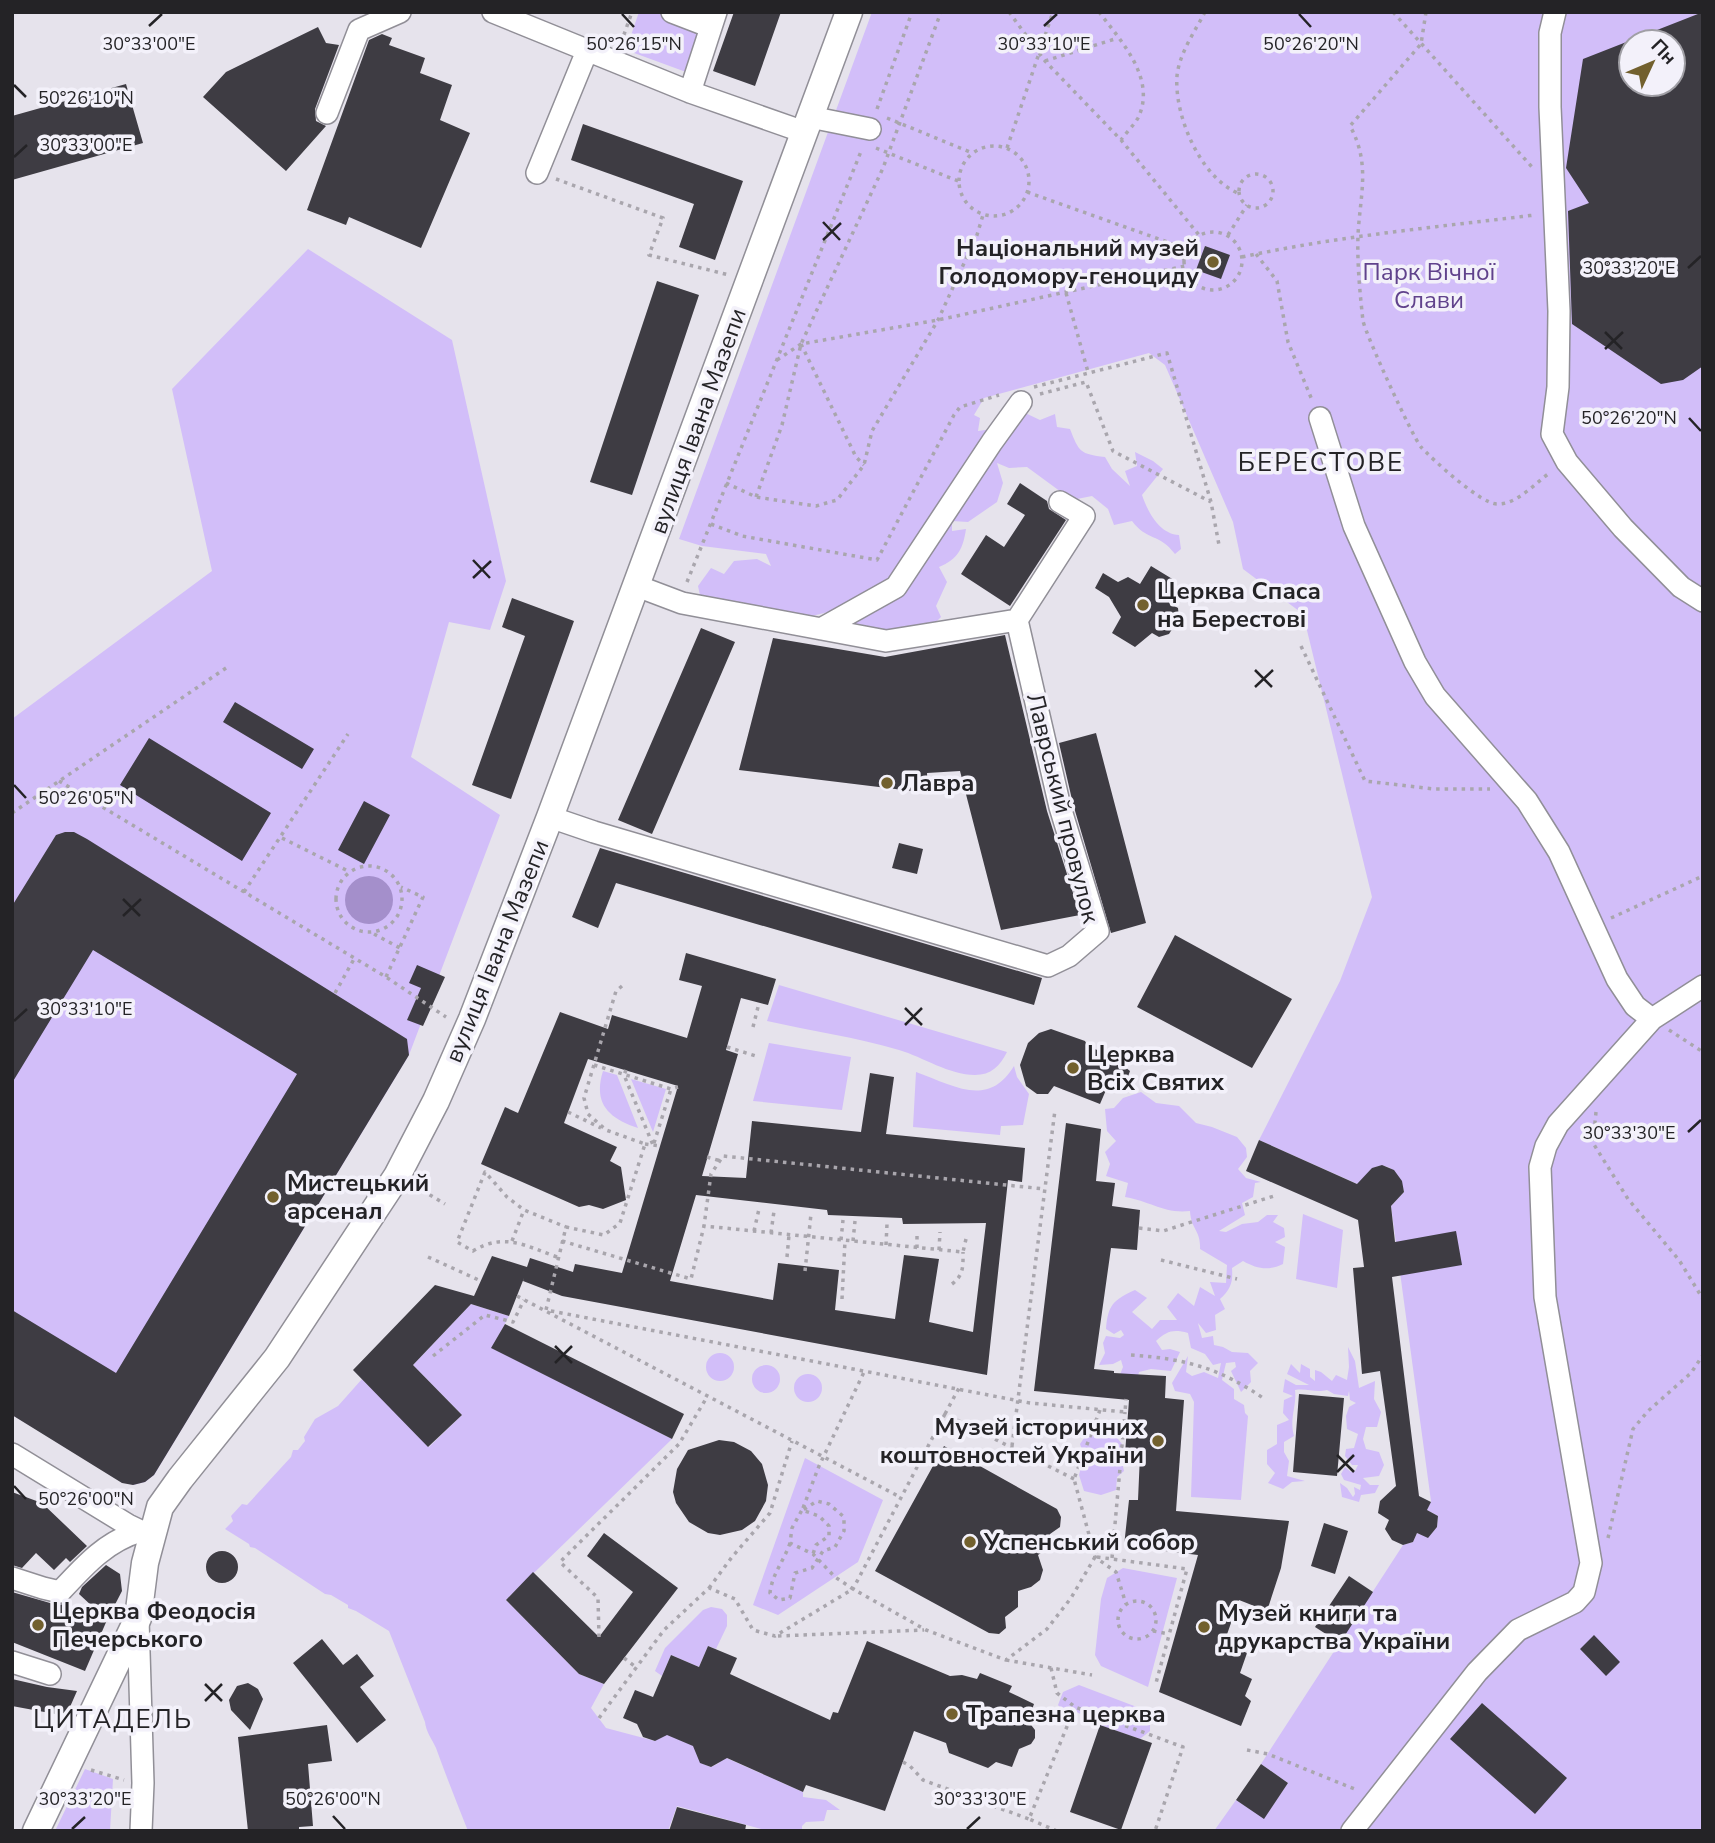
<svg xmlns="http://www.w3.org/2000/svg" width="1715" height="1843" viewBox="0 0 1715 1843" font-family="'Nunito Sans',sans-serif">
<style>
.green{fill:#d2bef9;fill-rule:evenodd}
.water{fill:#a48fcb}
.building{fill:#3e3c43;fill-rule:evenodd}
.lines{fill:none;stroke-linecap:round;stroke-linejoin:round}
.minor-casing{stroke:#918f97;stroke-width:24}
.major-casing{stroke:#918f97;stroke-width:29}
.path{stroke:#a9a6ad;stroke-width:3.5;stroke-dasharray:3.5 5;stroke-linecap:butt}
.minor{stroke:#fff;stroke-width:21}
.major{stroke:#fff;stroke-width:26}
.ticks{fill:none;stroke:#242326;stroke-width:2.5}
.poi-dot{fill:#72602e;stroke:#f3f1fa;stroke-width:2.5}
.labels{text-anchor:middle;stroke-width:7;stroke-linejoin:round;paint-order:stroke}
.poi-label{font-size:24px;font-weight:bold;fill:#242326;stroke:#f3f1fa;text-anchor:start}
.park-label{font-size:24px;fill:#60428c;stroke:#f3f1fa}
.street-label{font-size:24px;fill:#242326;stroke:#f3f1fa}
.neighbourhood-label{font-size:26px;letter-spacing:2px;fill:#242326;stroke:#f3f1fa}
.ticks-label{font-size:18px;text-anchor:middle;fill:#242326;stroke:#f3f1fa;stroke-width:7;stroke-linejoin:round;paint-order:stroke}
</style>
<rect width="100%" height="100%" fill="#e6e3ec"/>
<!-- green -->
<path class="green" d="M639 12H708L686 72 626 50Z
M872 12H1703V1831H1214L1236 1800 1264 1818 1288 1783 1261 1764 1403 1545 1413 1542 1417 1533 1428 1537 1437 1527 1438 1516 1427 1510 1431 1501 1391 1206 1404 1192C1399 1163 1372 1154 1362 1186L1259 1140 1340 981 1372 897 1303 614 1243 569 1233 522 1165 365 1149 353 984 398 974 415 980 418 978 431 999 428 1021 411 1040 420 1055 414 1057 427 1070 429C1079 452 1080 454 1105 457L1112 469 1130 486 1125 471 1137 466 1135 452 1153 461 1163 469 1142 495C1148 512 1159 534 1179 535L1181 549 1175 554C1159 533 1147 541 1132 521L1114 525 1108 509 1092 496 1072 500 1027 467 1009 468 997 463 1003 483 997 502 968 522 952 521V531L966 529C963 549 958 559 939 567L947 582 936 606 941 617 915 643 852 626 862 615 849 601 828 612 808 617 701 600 698 586 711 568 724 574 734 561 757 559 771 566 766 554 702 546 679 539ZM1631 42H1673V84H1631Z
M308 249 452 340 506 581 490 630 449 622 411 757 500 815 409 1055 154 1475 145 1482 133 1485 12 1415V719L212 571 172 389Z
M779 985 1007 1052C1000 1066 991 1075 975 1075 949 1075 923 1057 899 1050 856 1037 811 1031 767 1021Z
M769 1043 851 1057 842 1110 753 1101Z
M1014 1066 1017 1077 1029 1094 1023 1125 1001 1126 1000 1135 913 1127 916 1072C953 1085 988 1109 1014 1066Z
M603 1071 617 1075 638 1128C608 1118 593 1103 603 1071Z
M631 1079 666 1089 653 1132Z
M1141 1092 1156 1103 1179 1106 1196 1123 1212 1127 1237 1137 1246 1148 1247 1157 1238 1169 1246 1178 1261 1182 1255 1183 1253 1197 1242 1203 1245 1215 1219 1231 1226 1232 1242 1224 1258 1222 1267 1215H1278L1273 1222 1284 1228 1285 1237 1275 1242 1285 1247 1283 1264C1269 1271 1257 1269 1243 1261L1232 1268C1233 1282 1231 1289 1220 1299L1225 1309 1215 1315 1216 1330 1206 1333 1198 1323 1202 1338 1213 1336 1214 1345 1223 1347 1232 1352 1248 1353 1258 1363 1250 1371 1251 1382 1241 1392 1231 1371 1236 1367 1235 1362 1226 1363 1222 1380 1234 1389V1399L1244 1405 1245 1413 1248 1416 1241 1500 1191 1497 1194 1402 1190 1394 1175 1391 1172 1383 1188 1356 1186 1372 1192 1376 1204 1372 1218 1378 1221 1363 1213 1365 1205 1354 1191 1348 1188 1333C1173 1329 1167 1331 1156 1341L1162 1350 1170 1349 1180 1352 1171 1371 1151 1369 1139 1372 1136 1384 1119 1377 1123 1367 1121 1360 1113 1364 1099 1365 1105 1353 1103 1343 1106 1336 1120 1338 1124 1335 1121 1330 1114 1334 1106 1329C1108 1305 1113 1300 1135 1290L1147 1298 1132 1312 1152 1329 1160 1320H1177L1167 1307 1178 1293 1194 1306 1200 1287 1215 1296 1210 1282 1226 1283 1227 1265 1200 1249C1201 1230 1191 1230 1190 1211 1164 1214 1150 1201 1125 1197L1128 1183 1106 1176 1110 1164 1105 1152 1116 1141 1107 1131 1105 1109 1114 1108 1123 1098Z
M1303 1214 1343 1230 1337 1288 1296 1279Z
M471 1304 509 1316 492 1348 672 1439 506 1600 579 1674 604 1684 591 1708 606 1728 655 1741 664 1733 699 1748 701 1763 711 1767 719 1763 722 1756 803 1792V1797L826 1800 840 1810H827L824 1821 806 1822 802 1826V1831H769L677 1806 668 1831H468C457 1803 446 1776 436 1748 432 1739 426 1732 425 1722L389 1631 356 1611 348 1608V1605L331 1595 325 1594 255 1548 250 1547 249 1544 225 1529 233 1521 231 1516 242 1504 247 1505 291 1457 293 1450H298L305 1441 304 1437 315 1419 338 1406 362 1379 429 1447 462 1415 413 1365Z
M1348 1347 1355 1361 1359 1388 1375 1381 1374 1399 1381 1412 1377 1427H1366L1363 1439 1366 1449 1379 1452 1384 1465 1379 1476 1363 1478 1370 1485H1379L1375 1493 1361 1495 1359 1502 1342 1497 1340 1483 1347 1488 1353 1497 1355 1494 1354 1487 1360 1490 1361 1485 1344 1480 1341 1474 1345 1467 1351 1472 1355 1471 1358 1465H1352L1345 1456 1346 1449 1354 1448 1358 1434 1347 1429 1346 1416 1349 1407 1356 1403 1350 1400 1349 1391 1348 1396 1334 1394 1327 1390C1315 1393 1307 1388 1295 1390 1297 1406 1289 1418 1294 1436L1284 1442V1452L1289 1461 1287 1476 1305 1481 1292 1482 1283 1489 1268 1483 1275 1473 1267 1464V1450L1277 1444V1425L1289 1420 1283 1413 1284 1400 1293 1396 1283 1392 1285 1379 1296 1385H1309L1287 1374 1291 1364 1300 1373 1301 1364 1310 1369V1377L1315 1381V1370L1321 1372 1332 1381 1336 1375 1347 1380 1349 1367Z
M706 1367a14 14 0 1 1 28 0a14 14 0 1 1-28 0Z
M752 1379a14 14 0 1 1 28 0a14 14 0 1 1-28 0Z
M794 1388a14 14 0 1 1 28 0a14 14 0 1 1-28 0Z
M1114 1434 1122 1444 1124 1453 1121 1457 1124 1471 1117 1477 1116 1490 1101 1495 1084 1491 1079 1475 1084 1456 1080 1444 1086 1435 1099 1436Z
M805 1458 883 1500 858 1562 778 1615 753 1605Z
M1123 1568 1177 1578 1148 1687 1101 1666 1095 1655 1101 1599 1107 1578Z
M711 1607 722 1609 727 1615V1626L716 1649 708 1646 699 1667 671 1655 662 1676 655 1671 665 1648 703 1610Z
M1079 1685 1150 1712V1731L1140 1739 1100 1725 1091 1726 1090 1718 1076 1712 1068 1717 1058 1705 1063 1692Z
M85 1769 113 1779 110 1831H55Z"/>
<!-- water -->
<path class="water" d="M345 900a24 24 0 1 1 48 0a24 24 0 1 1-48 0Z"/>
<!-- building -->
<path class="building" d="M734 12H781L755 86 713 71Z
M1703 12V366L1683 380 1661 384 1572 324 1568 211 1589 203 1566 168 1583 59ZM1631 42H1673V84H1631Z
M318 27 326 43 339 45 315 109 316 121 326 126 286 171 203 97 226 72Z
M382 34 392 38 389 45 425 58 420 73 452 85 440 120 470 133 421 248 349 217 346 225 307 210 369 40Z
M126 84 143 143 12 180V116Z
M583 124 743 181 715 260 679 247 694 204 571 160Z
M1205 246 1230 255 1221 279 1196 270Z
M657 281 699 295 632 495 590 482Z
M1020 483 1047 501 1049 509 1066 520 1010 606 961 574 986 535 1004 547 1025 515 1007 504Z
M1151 566 1174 580 1169 603 1178 608 1179 618 1169 634 1159 637 1152 633 1135 647 1112 633 1121 617 1109 597 1095 588 1103 573 1118 582 1128 577 1140 584Z
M512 598 574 621 511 799 472 785 525 636 502 627Z
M701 628 735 642 652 834 618 820Z
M1005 635 1047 811 1080 915 1001 930 960 771 927 773 928 793 739 770 773 638 885 657Z
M235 702 314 749 302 769 223 722Z
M1096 733 1146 923 1111 933 1073 804 1059 743Z
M149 738 271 813 242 861 120 785Z
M364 801 390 815 364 864 338 850Z
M65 832H74L87 839 407 1039 409 1055 154 1475 145 1482 133 1485 122 1483 12 1415V1310L116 1373 297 1074 93 950 12 1083V906L56 835Z
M899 843 923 849 917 874 892 868Z
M600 848 1042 978 1034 1005 616 883 598 928 572 917Z
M1175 935 1292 999 1252 1068 1137 1007Z
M686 953 776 979 768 1005 741 998 726 1050 738 1054 702 1176 746 1178 752 1121 861 1132 870 1073 894 1077 886 1134 1025 1148 1022 1182 1008 1180 987 1375 562 1296 523 1281 524 1278 509 1316 471 1304 413 1365 462 1415 428 1447 353 1370 435 1285 474 1296 492 1256 527 1267 530 1258 573 1272 575 1264 622 1273 678 1086 588 1059 564 1123 617 1147 610 1161 621 1167 626 1200 603 1209 589 1205 579 1207 481 1164 505 1107 518 1113 560 1012 608 1029 612 1015 687 1038 702 986 679 980ZM696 1195 827 1210 828 1215 902 1218 903 1224 986 1223 973 1332 929 1322 939 1259 904 1255 895 1319 835 1310 839 1270 778 1263 773 1300 670 1281Z
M417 965 445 977 423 1026 407 1020 421 988 409 983Z
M1051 1029 1085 1041 1088 1047 1107 1053 1130 1071 1124 1088 1109 1083 1100 1104 1054 1086 1048 1094H1037L1026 1086 1020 1065 1028 1043 1039 1033Z
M1066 1123 1101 1129 1096 1181 1115 1183 1112 1206 1140 1210 1137 1250 1111 1248 1094 1369 1114 1371V1373L1166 1376 1165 1398 1184 1400 1176 1511 1289 1521 1281 1568 1267 1611 1239 1600 1224 1643 1247 1653 1240 1673 1252 1679 1245 1696 1251 1701 1241 1726 1159 1692 1198 1555 1124 1546 1129 1500H1138L1140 1455 1125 1454 1129 1400 1034 1391Z
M1259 1140 1357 1184 1372 1168 1382 1165 1394 1170 1402 1181 1404 1192 1391 1206 1395 1242 1456 1231 1462 1265 1392 1277 1419 1496 1431 1502 1427 1510 1438 1516 1437 1527 1428 1538 1417 1533 1413 1542 1403 1545 1392 1540 1385 1529 1389 1520 1378 1513 1380 1501 1396 1486 1380 1371 1362 1374 1353 1268 1364 1267 1358 1220 1246 1171Z
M505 1324 684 1414 672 1439 491 1348Z
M1299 1394 1344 1398 1337 1476 1293 1472Z
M719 1440 734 1442 751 1451 762 1464 768 1485 766 1501 755 1521 742 1530 720 1535 708 1533 689 1522 676 1503 673 1492 677 1469 688 1450Z
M944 1446 1057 1509 1061 1517 1060 1527 1050 1534 1049 1547 1038 1555 1043 1570 1040 1580 1031 1587 1018 1591V1607L1005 1617 1006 1628 999 1634 989 1633 875 1571Z
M12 1492 42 1503 87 1546 70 1562 66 1558 54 1570 36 1553 22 1568 12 1565Z
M1324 1523 1348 1531 1335 1574 1311 1566Z
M604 1533 678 1588 604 1684 579 1674 506 1600 533 1572 599 1637 633 1592 587 1556Z
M206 1567a16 16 0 1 1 32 0a16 16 0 1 1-32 0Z
M106 1565 120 1574 122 1591 107 1620 79 1594 82 1587Z
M1349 1576 1373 1592 1340 1643 1315 1627Z
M12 1592 57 1605 65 1604 107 1620 85 1671 12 1642Z
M1594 1635 1620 1662 1606 1676 1580 1649Z
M322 1639 343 1665 357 1654 374 1676 360 1687 386 1720 357 1743 293 1663Z
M867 1641 950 1676 962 1675 977 1679 980 1673 1012 1686 1009 1692 1034 1704 1028 1721 1035 1730V1738L1031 1744 1019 1749 1012 1767 996 1762 988 1768 949 1753 946 1743 914 1731 885 1811 806 1785 803 1792 727 1758 711 1767 700 1763 693 1746 667 1735 655 1741 643 1737 637 1724 623 1718 635 1690 653 1697 671 1655 699 1667 708 1646 737 1658 730 1674 830 1720 833 1712 838 1713Z
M12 1679 47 1687 77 1691 66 1716 12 1706Z
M248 1683 258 1689 263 1699 250 1730 231 1710 229 1700 237 1686Z
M1482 1703 1567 1778 1535 1814 1450 1739Z
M327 1725 332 1761 308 1764 313 1826 299 1827V1831H248L238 1737Z
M1100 1725 1152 1743 1121 1830 1070 1812Z
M1261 1764 1288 1783 1264 1819 1236 1800Z
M677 1807 746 1825 745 1831H669Z"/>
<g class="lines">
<!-- minor casing -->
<g class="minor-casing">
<path id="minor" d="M493 12 690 92 804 132
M672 12 711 27
M1555 12 1550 33V107L1559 311 1558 387 1552 434 1567 462 1623 528 1681 587 1703 601
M690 92 716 12
M327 113 359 30 400 12
M810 117 870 129
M537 173 587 51
M1320 418 1354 526 1415 662 1435 696 1527 801 1559 852 1617 979 1635 1006 1652 1019
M637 586 682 603 886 641 1017 620
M1017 620 1084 516 1060 502
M821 629 896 587 992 442 1021 402
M550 817 594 832 1048 966 1069 956 1098 931 1060 807 1017 620
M12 1454 128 1525 151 1536
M12 1578 43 1588 60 1592C84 1566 106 1541 141 1531
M138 1619 143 1783 141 1831
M12 1662 50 1674
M1352 1831 1477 1672 1518 1630 1575 1602 1584 1592 1591 1563 1545 1297 1540 1167 1546 1146 1558 1124 1652 1019 1703 986"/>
</g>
<!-- major casing -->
<g class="major-casing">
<path id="major" d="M36 1831 138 1618 145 1563 160 1507 180 1479 277 1358 397 1176 436 1101 472 1019 550 817 849 12"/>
</g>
<!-- path -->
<path class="path" d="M1009 12 1045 61 1121 140 1199 235
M1099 12C1121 41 1157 79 1138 118 1134 125 1126 133 1121 140
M1205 12C1195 31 1179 54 1177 76 1174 116 1201 179 1240 194
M1393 12 1532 167
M1426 12 1421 44 1350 126C1371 164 1360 195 1358 235 1357 263 1360 294 1363 321 1366 335 1412 436 1421 447 1433 460 1481 504 1497 504 1517 505 1536 482 1551 472
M621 43 632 12
M1045 61 1118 38
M877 109 912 12
M887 118 970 152
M959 181a35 35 0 1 1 70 0a35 35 0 1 1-70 0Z
M876 148 958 181
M1007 148 1053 12
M1239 191a17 17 0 1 1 34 0a17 17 0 1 1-34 0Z
M556 179 663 218 649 255 729 275
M1027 192 1187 249
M1184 261a29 29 0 1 1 58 0a29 29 0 1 1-58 0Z
M1228 235 1247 205
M1256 254 1277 281 1288 342 1312 400
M1242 257C1339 236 1437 227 1535 215
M1066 293 1088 372
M801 344 856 457 864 465
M777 360 801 344 938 320 1185 266
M1034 387 1167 353 1211 502 1219 545
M1040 394 1086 382 1113 451 1211 502
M726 483 756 497 816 506 837 500 864 465 872 431 938 320 977 235 983 215
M756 497 782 425 801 344 883 168 941 12
M711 524 742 536 877 560 954 415 960 407 999 395
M687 582 862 149
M1301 646 1365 781 1434 789H1490
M59 781 386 977 446 1017
M12 813 229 666
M282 838 350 872
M336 899a33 33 0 1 1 66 0a33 33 0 1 1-66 0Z
M244 892 348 734
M1611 918 1703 876
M374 934 400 948
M386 977 423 897 401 887
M622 986 616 991 584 1098 588 1114 606 1130 645 1144 620 1223 604 1235 566 1227 546 1310 1030 1403 1125 1412 1126 1399
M335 993 354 959
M753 1027 759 1003
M1669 1030 1703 1052
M727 1047 756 1056
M594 1065 671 1089 678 1087
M626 1070 624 1075 653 1145
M568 1112 601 1128
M1596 1112 1593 1143 1628 1199 1679 1260 1703 1299
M654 1143 671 1089
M645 1144 660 1146
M707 1157 721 1161
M415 1186 445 1204
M1139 1228 1163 1231 1274 1196
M754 1231 759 1209
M771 1233 774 1211
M966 1239 963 1252 704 1226 711 1174 723 1156 1045 1189
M841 1240 843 1220
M512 1241 524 1210
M562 1241 691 1279 704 1226
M853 1241 855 1221
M886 1245 887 1224
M917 1248V1231
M939 1250 940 1232
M428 1257 481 1281
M557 1257C526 1246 504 1232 473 1251L457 1242 485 1172 507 1197 524 1210 566 1227
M787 1257 789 1235
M1161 1260 1237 1279
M805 1271 811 1214
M952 1284C964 1275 963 1266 963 1252
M517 1296 900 1497
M842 1299 845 1241
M1131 1355C1187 1359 1220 1368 1266 1400
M433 1356 485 1315 513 1322 524 1300
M1100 1410 1074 1479 1095 1557 1116 1572 1126 1604
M945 1414 959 1388
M1012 1446 1055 1110
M1074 1479 945 1414 853 1589 926 1630 1006 1660 1047 1629 1071 1598 1095 1557
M803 1508 819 1466 865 1370
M1608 1538 1633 1429 1648 1411 1691 1373 1703 1355
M790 1543C784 1561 772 1574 770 1593L779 1600 790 1598 795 1573 812 1568 823 1551 835 1547 844 1531V1517L829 1504 817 1501 803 1510
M1097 1557 1187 1569 1156 1683
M1112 1558 1125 1412
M709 1588 732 1557 770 1513 792 1441
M1118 1620a19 19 0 1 1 38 0a19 19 0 1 1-38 0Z
M1153 1631 1169 1634
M778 1636 924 1630
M599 1637 598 1598 560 1562 679 1444 707 1397
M624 1658 637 1668
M1006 1660 1092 1675
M1051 1668 1057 1693 1075 1707 1183 1747 1155 1831
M599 1718 664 1630 709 1588 735 1599 753 1630 775 1636 853 1589 835 1577 813 1554 790 1543 792 1528 802 1510 819 1516 829 1526V1536L816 1545 813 1554
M1247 1750 1268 1754 1357 1790
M903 1762 910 1766 923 1780 1029 1819
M91 1770 124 1780
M1057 1831 1029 1819 1075 1707"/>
<!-- minor -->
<use href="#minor" class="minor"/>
<!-- major -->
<use href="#major" class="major"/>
</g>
<!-- ticks -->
<path class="ticks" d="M622 14 634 27M1299 14 1311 27M149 26 162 14M1044 26 1057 14M14 85 26 97M14 157 27 145M823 222 840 240M823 240 841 223M1688 268 1701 256M1605 332 1622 349M1605 349 1623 332M1689 418 1701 431M473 560 490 578M473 578 491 561M1255 670 1272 687M1255 687 1273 670M14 785 26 798M123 899 140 916M123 916 141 899M905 1008 922 1025M14 1021 27 1009M905 1025 922 1008M1688 1132 1701 1120M555 1346 572 1363M555 1363 572 1346M1337 1455 1354 1472M1337 1472 1354 1455M14 1486 26 1499M205 1684 222 1701M205 1701 222 1684M333 1816 345 1829M72 1829 85 1817M967 1829 980 1817"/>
<!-- markers -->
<g class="poi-dot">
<circle cx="1213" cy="262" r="7"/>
<circle cx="1143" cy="605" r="7"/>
<circle cx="887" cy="783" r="7"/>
<circle cx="1073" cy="1068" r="7"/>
<circle cx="273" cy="1197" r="7"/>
<circle cx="1158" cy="1441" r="7"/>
<circle cx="970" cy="1542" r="7"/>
<circle cx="38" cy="1625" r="7"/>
<circle cx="1204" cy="1627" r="7"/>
<circle cx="952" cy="1714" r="7"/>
</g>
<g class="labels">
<!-- poi labels -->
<g class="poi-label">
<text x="1199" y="256" text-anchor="end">Національний музей<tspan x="1199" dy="28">Голодомору-геноциду</tspan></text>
<text x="1157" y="599">Церква Спаса<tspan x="1157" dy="28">на Берестові</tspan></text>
<text x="901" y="791">Лавра</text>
<text x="1087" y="1062">Церква<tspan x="1087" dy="28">Всіх Святих</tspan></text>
<text x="287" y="1191">Мистецький<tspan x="287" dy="28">арсенал</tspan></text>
<text x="1144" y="1435" text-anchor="end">Музей історичних<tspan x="1144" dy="28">коштовностей України</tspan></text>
<text x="984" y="1550">Успенський собор</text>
<text x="52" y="1619">Церква Феодосія<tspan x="52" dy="28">Печерського</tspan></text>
<text x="1218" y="1621">Музей книги та<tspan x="1218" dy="28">друкарства України</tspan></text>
<text x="966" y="1722">Трапезна церква</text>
</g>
<!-- park labels -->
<g class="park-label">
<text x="1429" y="280">Парк Вічної<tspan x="1429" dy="28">Слави</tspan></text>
</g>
<!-- street labels -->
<g class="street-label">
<text transform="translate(698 421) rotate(-70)" y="8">вулиця Івана Мазепи</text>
<text transform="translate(1063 808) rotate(76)" y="8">Лаврський провулок</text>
<text transform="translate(497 951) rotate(-68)" y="8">вулиця Івана Мазепи</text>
</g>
<!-- neighbourhood labels -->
<g class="neighbourhood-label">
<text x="1321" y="471">БЕРЕСТОВЕ</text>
<text x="113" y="1728">ЦИТАДЕЛЬ</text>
</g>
</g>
<g class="ticks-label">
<text x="149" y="50">30°33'00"E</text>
<text x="1044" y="50">30°33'10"E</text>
<text x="634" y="50">50°26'15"N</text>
<text x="1311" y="50">50°26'20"N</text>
<text x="86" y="104">50°26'10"N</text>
<text x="86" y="151">30°33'00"E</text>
<text x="1629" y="274">30°33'20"E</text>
<text x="1629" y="424">50°26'20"N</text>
<text x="86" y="804">50°26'05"N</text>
<text x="86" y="1015">30°33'10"E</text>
<text x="1629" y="1139">30°33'30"E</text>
<text x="86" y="1505">50°26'00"N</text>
<text x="333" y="1805">50°26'00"N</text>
<text x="85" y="1805">30°33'20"E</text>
<text x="980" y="1805">30°33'30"E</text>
</g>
<!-- border -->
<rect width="1715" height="1843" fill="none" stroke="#242326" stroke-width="28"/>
<!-- north arrow -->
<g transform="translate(1652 63) rotate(46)"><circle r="33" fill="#f3f1fa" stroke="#a09fa5" stroke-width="2"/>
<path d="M0-5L12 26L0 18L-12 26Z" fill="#72602e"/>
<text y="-10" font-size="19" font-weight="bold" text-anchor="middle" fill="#242326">Пн</text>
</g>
</svg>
